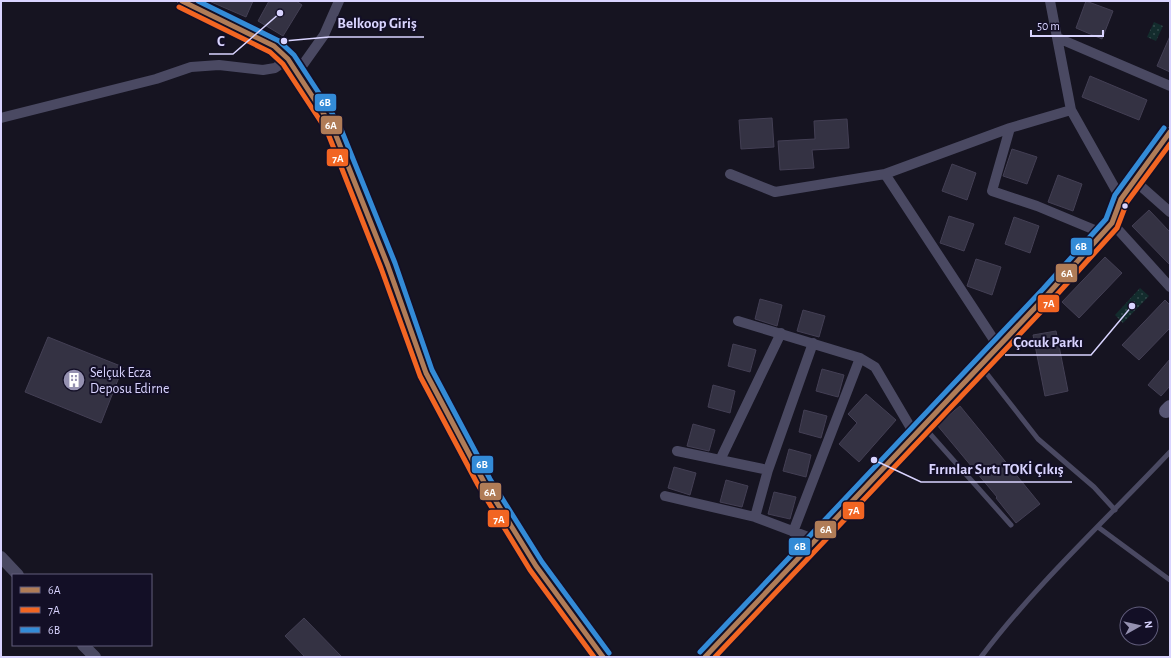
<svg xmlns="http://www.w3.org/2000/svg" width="1171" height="658" viewBox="0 0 1171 658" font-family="'Alegreya Sans',sans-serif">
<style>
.park{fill:url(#park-dots)}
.building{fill:#343243;stroke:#433f54}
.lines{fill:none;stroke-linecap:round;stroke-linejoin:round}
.service{stroke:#4a4962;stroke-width:5}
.minor{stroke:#4a4962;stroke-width:10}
.tertiary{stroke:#4a4962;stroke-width:12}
.secondary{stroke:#575674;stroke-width:14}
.bus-1-casing{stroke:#130f26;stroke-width:8}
.bus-2-casing{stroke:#130f26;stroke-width:8}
.bus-3-casing{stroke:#130f26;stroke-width:8}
.bus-1{stroke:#b07c57;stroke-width:5}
.bus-2{stroke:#f26522;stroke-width:5}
.bus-3{stroke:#338bd7;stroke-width:5}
.bus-dot{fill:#d9d4ff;stroke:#130f26;stroke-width:1.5}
.labels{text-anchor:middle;stroke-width:4;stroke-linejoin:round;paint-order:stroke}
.poi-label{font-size:14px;fill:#d9d4ff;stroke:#130f26;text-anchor:start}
.leader{fill:none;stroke:#d9d4ff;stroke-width:1.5}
.callout-dot{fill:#d9d4ff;stroke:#130f26;stroke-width:1.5}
.callout-label{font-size:15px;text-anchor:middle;font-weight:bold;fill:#d9d4ff;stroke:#130f26;stroke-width:4;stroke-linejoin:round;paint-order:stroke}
.line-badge{stroke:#130f26;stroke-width:1.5}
.badge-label{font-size:11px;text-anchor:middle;font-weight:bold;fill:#fff}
</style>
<defs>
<pattern id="park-dots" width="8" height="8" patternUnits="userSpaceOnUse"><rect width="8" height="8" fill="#132c2d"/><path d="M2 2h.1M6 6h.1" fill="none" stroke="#354a4c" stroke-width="1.8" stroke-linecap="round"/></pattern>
</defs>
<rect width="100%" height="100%" fill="#161421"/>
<!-- park -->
<path class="park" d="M1154 22 1163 26 1156 41 1147 37Z
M1140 288 1149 296 1123 323 1115 315Z"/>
<!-- building -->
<path class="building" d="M209 1H253L246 17Z
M269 1H296L302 5 283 36 258 21Z
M1086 1 1113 11 1102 39 1076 28Z
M1170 36V72L1157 66Z
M1090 76 1147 100 1139 120 1082 97Z
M772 118 774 147 741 149 739 120Z
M847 119 849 148 812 150 814 168 780 170 778 141 815 139 814 121Z
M1012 149 1037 157 1027 184 1003 176Z
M952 164 976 173 967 200 942 191Z
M1058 175 1082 184 1073 211 1048 202Z
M1149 210 1170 232V265L1132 226Z
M949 216 974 224 964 251 940 243Z
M1014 217 1039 226 1030 253 1005 244Z
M1105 257 1122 273 1079 318 1062 302Z
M976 259 1001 267 992 295 967 286Z
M760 299 782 305 777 326 755 319Z
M1165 300 1170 305V328L1139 360 1122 345Z
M803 310 825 316 819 337 797 331Z
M1056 331 1068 391 1045 396 1033 335Z
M48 337 123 367 101 423 25 392Z
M733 344 756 350 750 372 728 366Z
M1170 359V386L1161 396 1148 385Z
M822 369 844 375 838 397 816 391Z
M713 385 735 391 730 413 708 407Z
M866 394 896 420 859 462 839 444 857 423 848 414Z
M960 406 1040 504 1016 523 996 498 997 497 937 425Z
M804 410 827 416 821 438 799 432Z
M693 424 715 430 709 451 687 446Z
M789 449 811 455 806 477 783 471Z
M674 467 696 473 690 495 668 488Z
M726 480 748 486 742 507 720 502Z
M774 492 796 497 790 519 768 514Z
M304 618 342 657H305L285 636Z"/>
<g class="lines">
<!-- service -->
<path class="service" d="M980 365 1038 439 1094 487 1115 510
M923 426 1011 525
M1098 527 1170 580
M981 657C1037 583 1107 519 1170 452"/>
<!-- minor -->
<path class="minor" d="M182 1 274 46 288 59 333 128 388 266 426 373 484 482 536 566 603 657
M1050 1 1071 110 1121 199
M1058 38 1170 86
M297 73 324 35 339 1
M1 118 156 79 191 67 219 65 263 70 275 68 288 59
M1010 128 992 191 1037 206 1102 233
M730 174 775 192 885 174 1010 128 1071 110
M885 174 998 346
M1135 181 1170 212
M1112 223 1170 287
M738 321 860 358 875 367 915 435
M677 451 768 470
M720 460 781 333
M665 496 755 517 816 540
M755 517 768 470 813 343
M793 532 860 358
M705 657 1048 294 1112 223 1121 199 1170 132"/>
<!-- tertiary -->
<path class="tertiary" d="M1 557 18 575
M83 645 95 657"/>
<!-- secondary -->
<path class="secondary" d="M1166 411 1170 407"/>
<!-- bus-1 casing -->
<g class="bus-1-casing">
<path id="bus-1" d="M182 1 274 46 288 59 333 128 388 266 426 373 484 482 536 566 603 657
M705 657 1048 294 1112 223 1121 199 1170 132"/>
</g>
<!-- bus-2 casing -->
<g class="bus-2-casing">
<path id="bus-2" d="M179 7 270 52 283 64 327 131 381 268 420 376 478 485 530 570 594 657
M715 657 1053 299 1117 228 1127 202 1170 144"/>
</g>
<!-- bus-3 casing -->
<g class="bus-3-casing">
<path id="bus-3" d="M198 1 279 41 294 55 339 124 395 263 432 370 490 479 542 562 609 653
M700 652 1043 289 1106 219 1115 195 1164 128"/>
</g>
<!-- bus-1 -->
<use href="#bus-1" class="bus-1"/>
<!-- bus-2 -->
<use href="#bus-2" class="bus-2"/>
<!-- bus-3 -->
<use href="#bus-3" class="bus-3"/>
</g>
<!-- icons -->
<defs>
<g id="building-disc" transform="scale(1.15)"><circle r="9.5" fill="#9591b1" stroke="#130f26"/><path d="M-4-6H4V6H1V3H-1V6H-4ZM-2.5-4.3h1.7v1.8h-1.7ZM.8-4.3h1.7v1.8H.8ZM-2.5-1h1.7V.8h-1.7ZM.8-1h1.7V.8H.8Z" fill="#fff"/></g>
</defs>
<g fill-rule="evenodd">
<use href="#building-disc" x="74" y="380"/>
</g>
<!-- markers -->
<circle class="bus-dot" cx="1125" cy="206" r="3.5"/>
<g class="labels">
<!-- poi labels -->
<g class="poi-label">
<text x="90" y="377">Selçuk Ecza<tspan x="90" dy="16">Deposu Edirne</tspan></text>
</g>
</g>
<!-- callouts -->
<path class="leader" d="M284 41L329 37H424M280 13L233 54H209M1132 306L1091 355H1005M874 460L921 482H1072"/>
<g class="callout-dot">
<circle cx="284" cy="41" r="4"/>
<circle cx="280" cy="13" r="4"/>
<circle cx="1132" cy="306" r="4"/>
<circle cx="874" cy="460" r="4"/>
</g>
<g class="callout-label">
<text x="377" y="28">Belkoop Giriş</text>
<text x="221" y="46">C</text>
<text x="1048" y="347">Çocuk Parkı</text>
<text x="996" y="474">Fırınlar Sırtı TOKİ Çıkış</text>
</g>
<g class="line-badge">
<rect x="314" y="93" width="23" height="19" rx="4" fill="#338bd7"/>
<rect x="320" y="115" width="23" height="20" rx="4" fill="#b07c57"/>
<rect x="326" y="148" width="23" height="19" rx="4" fill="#f26522"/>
<rect x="1070" y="237" width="23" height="19" rx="4" fill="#338bd7"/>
<rect x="1055" y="263" width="23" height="20" rx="4" fill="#b07c57"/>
<rect x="1037" y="294" width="23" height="19" rx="4" fill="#f26522"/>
<rect x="471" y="455" width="23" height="19" rx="4" fill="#338bd7"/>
<rect x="479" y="482" width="23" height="19" rx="4" fill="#b07c57"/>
<rect x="842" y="501" width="23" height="19" rx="4" fill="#f26522"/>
<rect x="487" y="509" width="23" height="19" rx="4" fill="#f26522"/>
<rect x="814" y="520" width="23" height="19" rx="4" fill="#b07c57"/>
<rect x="788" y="537" width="23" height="19" rx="4" fill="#338bd7"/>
</g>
<g class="badge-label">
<text x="325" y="106">6B</text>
<text x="331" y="129">6A</text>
<text x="338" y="162">7A</text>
<text x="1081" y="250">6B</text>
<text x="1067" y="277">6A</text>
<text x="1049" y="307">7A</text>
<text x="482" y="468">6B</text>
<text x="490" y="496">6A</text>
<text x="854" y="514">7A</text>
<text x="499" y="523">7A</text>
<text x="826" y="533">6A</text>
<text x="800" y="550">6B</text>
</g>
<!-- border -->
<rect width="1171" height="658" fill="none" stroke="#d9d4ff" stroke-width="4"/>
<!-- legend -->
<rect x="12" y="574" width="140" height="72" fill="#130f26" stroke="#625e7d"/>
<rect x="20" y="587" width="20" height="6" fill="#b07c57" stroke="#625e7d"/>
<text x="48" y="594" font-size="12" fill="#d9d4ff">6A</text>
<rect x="20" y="607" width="20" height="6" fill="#f26522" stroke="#625e7d"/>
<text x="48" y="614" font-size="12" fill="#d9d4ff">7A</text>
<rect x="20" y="627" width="20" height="6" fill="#338bd7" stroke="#625e7d"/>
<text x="48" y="634" font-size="12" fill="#d9d4ff">6B</text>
<!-- north arrow -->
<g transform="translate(1139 626) rotate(82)"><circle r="19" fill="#130f26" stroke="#625e7d"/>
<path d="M0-3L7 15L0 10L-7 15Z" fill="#9591b1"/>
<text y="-6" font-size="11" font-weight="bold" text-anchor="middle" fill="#d9d4ff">N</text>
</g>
<!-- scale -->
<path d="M1031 30v6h72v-6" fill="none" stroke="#d9d4ff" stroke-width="2"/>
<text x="1037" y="30" font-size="12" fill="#d9d4ff" stroke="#130f26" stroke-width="3" paint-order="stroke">50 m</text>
</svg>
